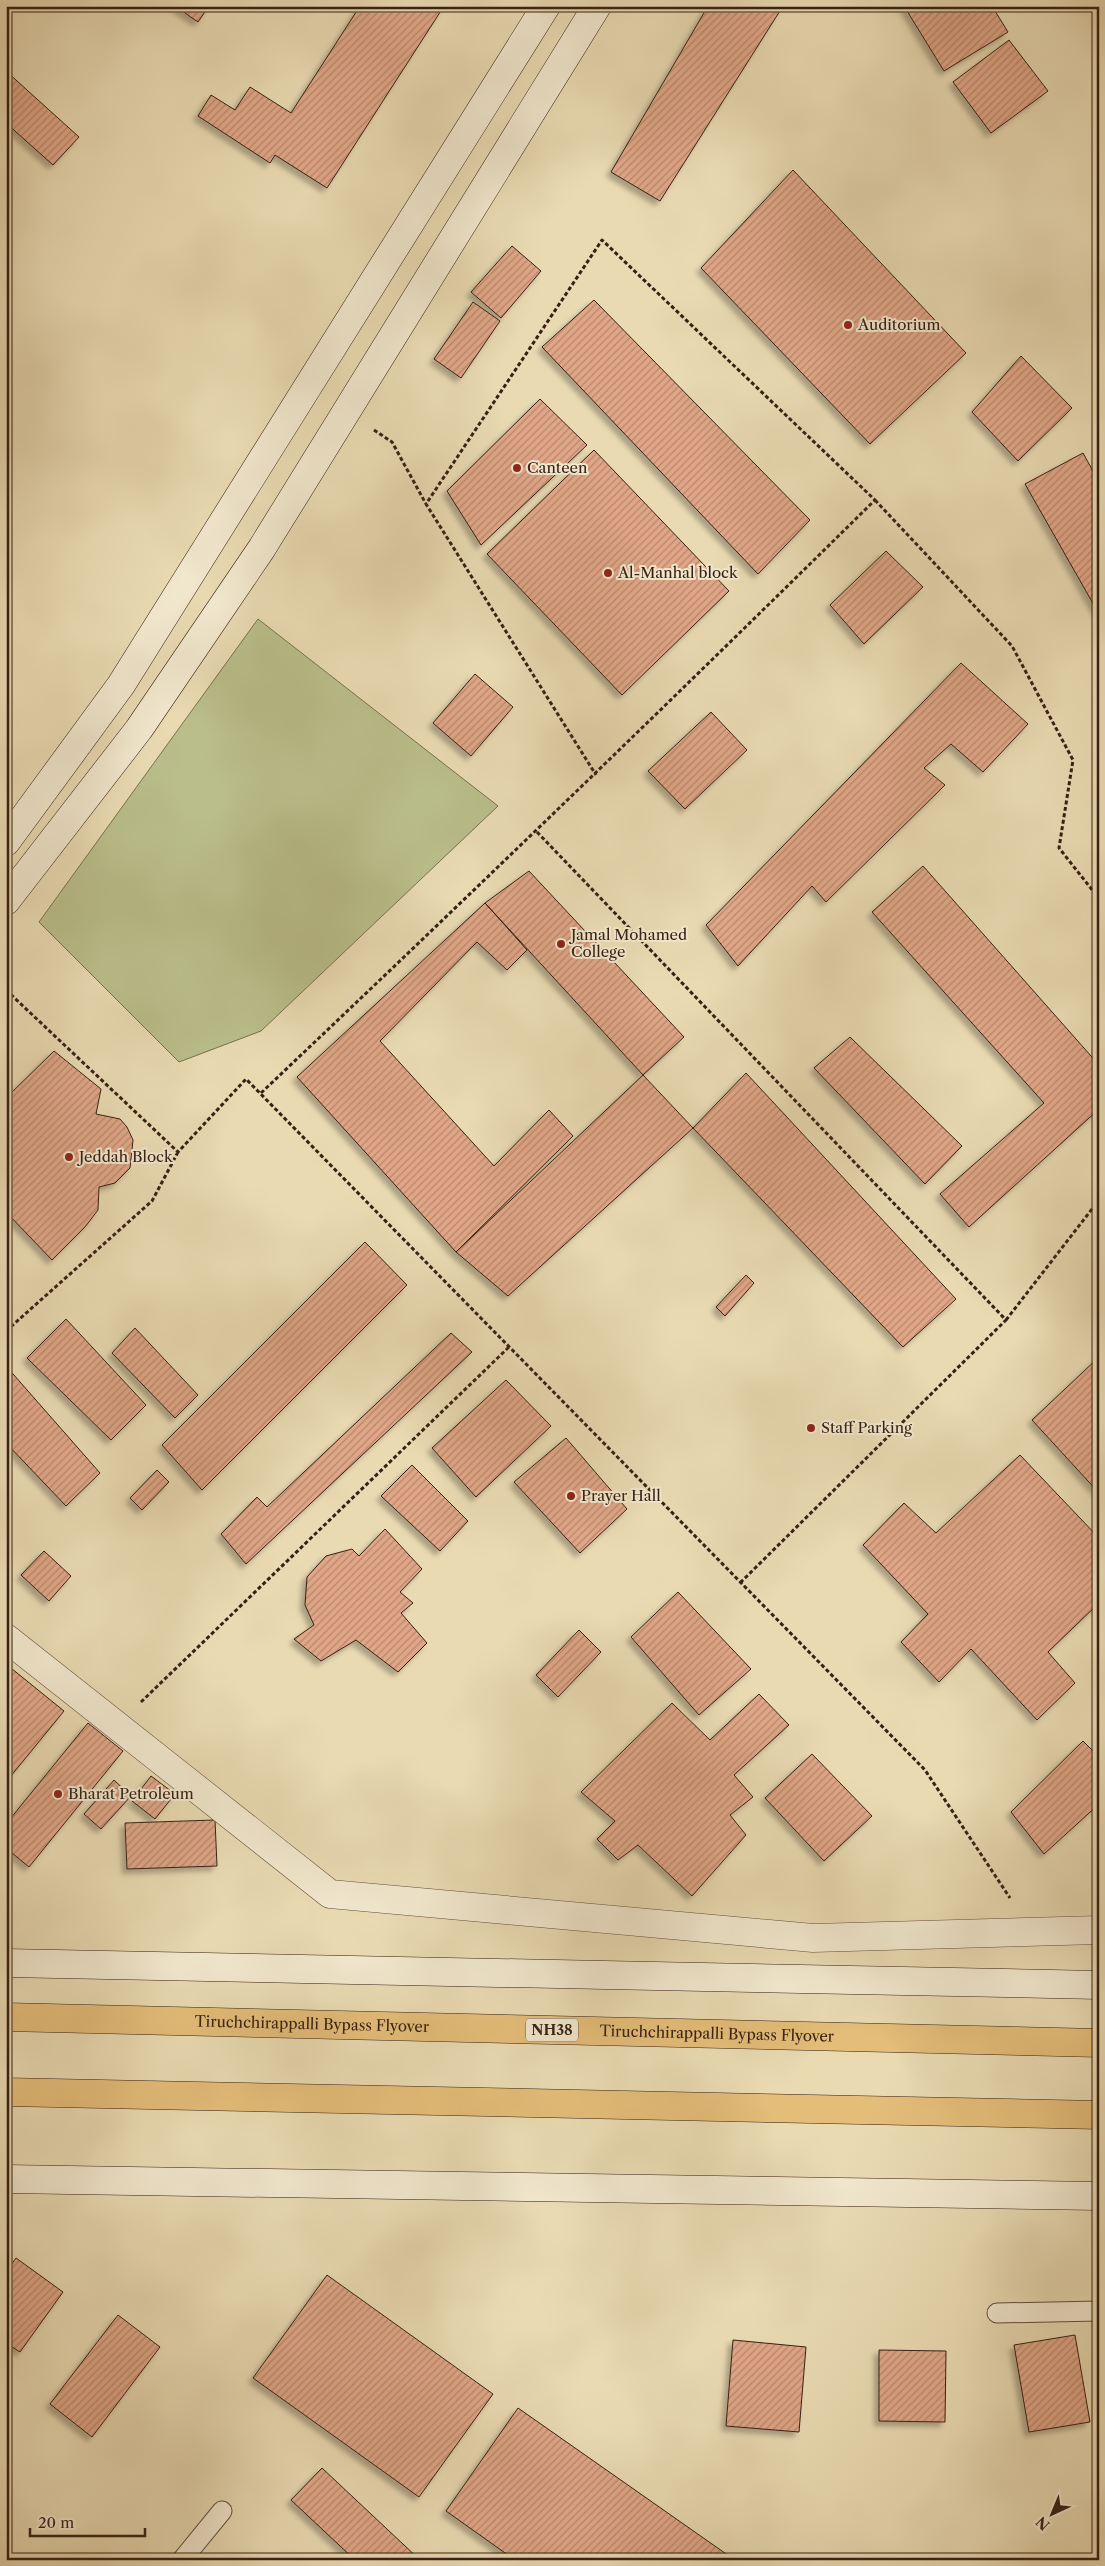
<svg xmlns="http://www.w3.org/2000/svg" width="1105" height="2566" viewBox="0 0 1105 2566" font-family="'Libre Caslon Text',serif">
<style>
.grass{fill:#b9be8a;stroke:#786f4f}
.building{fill:url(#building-hatch);stroke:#372014;filter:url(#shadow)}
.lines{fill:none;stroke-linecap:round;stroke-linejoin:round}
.lane-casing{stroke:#644e3c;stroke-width:21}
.street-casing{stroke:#644e3c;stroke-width:29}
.secondary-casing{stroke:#372014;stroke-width:29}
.highway-casing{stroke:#372014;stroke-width:29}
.path{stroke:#372014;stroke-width:3;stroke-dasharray:4 2.5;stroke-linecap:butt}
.lane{stroke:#f1e7cd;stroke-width:19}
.street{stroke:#f1e7cd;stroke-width:28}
.secondary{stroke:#f1e7cd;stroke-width:28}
.highway{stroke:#e4bd79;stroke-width:28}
.poi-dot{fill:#8f2418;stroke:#f1e7cd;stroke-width:2}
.labels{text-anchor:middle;stroke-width:4;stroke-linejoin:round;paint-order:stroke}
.shield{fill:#f1e7cd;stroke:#6f5c4c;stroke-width:1}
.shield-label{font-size:14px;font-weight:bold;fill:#372014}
.poi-label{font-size:15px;fill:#372014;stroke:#f1e7cd;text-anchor:start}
.street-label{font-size:15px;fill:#372014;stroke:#f1e7cd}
</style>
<defs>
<pattern id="building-hatch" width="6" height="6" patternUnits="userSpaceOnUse" patternTransform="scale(1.25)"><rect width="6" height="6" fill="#e0a687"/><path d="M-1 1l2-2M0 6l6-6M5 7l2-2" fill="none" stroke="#b6876d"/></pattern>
<filter id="shadow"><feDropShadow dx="-4.5" dy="4.5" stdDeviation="2.5" flood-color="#0004"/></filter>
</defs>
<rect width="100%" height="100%" fill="#e9dab2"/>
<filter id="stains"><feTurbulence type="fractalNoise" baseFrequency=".004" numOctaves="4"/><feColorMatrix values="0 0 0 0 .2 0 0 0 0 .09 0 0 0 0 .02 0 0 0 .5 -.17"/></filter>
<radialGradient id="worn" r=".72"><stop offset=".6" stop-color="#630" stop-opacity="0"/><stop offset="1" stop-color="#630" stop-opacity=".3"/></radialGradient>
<!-- grass -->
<path class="grass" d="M258 619 498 806 261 1031 179 1062 39 922Z"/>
<!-- building -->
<path class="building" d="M175 6H209L198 22Z
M360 6H444L327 188 275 155 270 163 198 116 211 95 235 110 250 87 291 113Z
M708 6H783L660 201 611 172Z
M904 6H992L1008 32 944 71Z
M1009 40 1048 91 991 133 953 82Z
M6 71 79 137 53 165 6 123Z
M793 170 966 353 870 444 701 268Z
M512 246 541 271 501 318 471 292Z
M594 300 810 520 758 574 542 347Z
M473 302 500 321 461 378 434 359Z
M1021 356 1072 408 1018 461 972 412Z
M540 399 587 445 481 545 447 491Z
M594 450 729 591 622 695 487 554Z
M1083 453 1099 482V614L1025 484Z
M886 551 923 587 864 644 830 605Z
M961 663 1028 724 983 772 951 744 924 768 945 785 826 902 812 886 738 966 706 925Z
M475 674 513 707 471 756 433 723Z
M711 712 747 750 685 809 648 771Z
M923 866 1099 1065V1109L969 1227 940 1194 1044 1103 872 912Z
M529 871 684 1037 643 1075 485 903Z
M485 903 527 950 507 970 477 942 380 1041 494 1166 549 1110 573 1136 456 1252 297 1077Z
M850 1037 962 1146 925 1184 814 1068Z
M54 1051 101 1089 96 1114 120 1119 127 1127 133 1140 130 1168 115 1183 99 1187 98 1210 85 1227 52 1260 6 1212V1098Z
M746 1073 956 1299 903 1347 693 1128Z
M643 1075 693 1128 508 1296 456 1252Z
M365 1242 407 1285 202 1490 162 1445Z
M746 1275 754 1283 725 1316 716 1307Z
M66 1319 146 1405 111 1440 27 1358Z
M135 1328 198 1395 175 1418 112 1353Z
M451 1333 472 1352 246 1564 221 1534 257 1497 267 1507Z
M1099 1357V1493L1032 1420Z
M6 1366 100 1473 66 1506 6 1443Z
M506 1380 551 1426 476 1497 432 1448Z
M566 1438 627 1509 580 1553 514 1482Z
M1020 1455 1099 1538V1603L1048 1652 1075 1683 1037 1720 971 1649 939 1682 901 1642 928 1614 863 1545 904 1503 936 1533Z
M412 1465 468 1521 440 1551 381 1496Z
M157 1470 169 1482 142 1510 130 1498Z
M385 1529 422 1569 400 1592 413 1603 401 1613 427 1643 398 1672 356 1640 321 1661 294 1639 314 1625 305 1605 307 1577 326 1556 352 1549 359 1556Z
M44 1551 71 1576 49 1601 21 1575Z
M678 1592 751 1669 699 1715 631 1637Z
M579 1630 601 1652 558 1697 536 1675Z
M6 1664 64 1711 6 1782Z
M759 1694 789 1725 734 1775 753 1797 730 1815 746 1835 692 1896 638 1845 618 1860 597 1839 615 1821 581 1792 672 1703 710 1740Z
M88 1723 123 1751 29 1867 6 1848V1824Z
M1083 1741 1099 1757V1804L1044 1854 1011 1812Z
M812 1754 872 1816 824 1861 765 1798Z
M151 1776 175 1794 155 1819 132 1801Z
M114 1780 131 1796 101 1829 84 1814Z
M215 1820 217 1866 127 1869 125 1823Z
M16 2258 63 2292 20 2352 6 2343V2272Z
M327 2275 493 2394 419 2497 253 2378Z
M118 2315 160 2347 92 2437 50 2404Z
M1075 2335 1090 2422 1029 2432 1014 2345Z
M733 2340 806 2347 799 2432 726 2426Z
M879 2350 946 2351 945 2422 879 2421Z
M518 2408 732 2558 731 2560H515L446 2511Z
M322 2468 420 2560H355L291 2500Z"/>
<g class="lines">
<!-- lane casing -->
<g class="lane-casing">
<path id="lane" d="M997 2313 1099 2311
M182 2560 222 2511"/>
</g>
<!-- street casing -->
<g class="street-casing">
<path id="street" d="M6 1638 330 1894 813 1938 1099 1930"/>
</g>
<!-- secondary casing -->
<g class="secondary-casing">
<path id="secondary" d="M6 842 121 685 546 6
M6 901 139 729 262 548 597 6
M6 1963 1099 1985
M6 2179 1099 2196"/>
</g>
<!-- highway casing -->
<g class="highway-casing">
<g id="highway">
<path id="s1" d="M6 2017 1099 2043"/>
<path d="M6 2092 1099 2115"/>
</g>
</g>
<!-- path -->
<path class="path" d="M374 430 392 442 426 504
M875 500 1012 646 1073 760 1059 848 1097 896
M537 832 1006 1320 741 1582
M6 990 178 1152 246 1079 925 1770 1010 1898
M261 1093C468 897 672 700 875 500L602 240 426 504 596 775
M1006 1320 1099 1200
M6 1331 152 1201 178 1152
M141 1702 509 1347"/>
<!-- lane -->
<use href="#lane" class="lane"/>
<!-- street -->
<use href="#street" class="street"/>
<!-- secondary -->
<use href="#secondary" class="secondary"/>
<!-- highway -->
<use href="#highway" class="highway"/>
</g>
<!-- markers -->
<g class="poi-dot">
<circle cx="848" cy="325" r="5"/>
<circle cx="517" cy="468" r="5"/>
<circle cx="608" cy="573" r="5"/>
<circle cx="561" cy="944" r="5"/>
<circle cx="69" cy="1157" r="5"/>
<circle cx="811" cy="1428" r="5"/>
<circle cx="571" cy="1496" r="5"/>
<circle cx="58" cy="1794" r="5"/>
</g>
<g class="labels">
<!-- shield labels -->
<rect class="shield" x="526" y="2018.5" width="52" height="23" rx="4"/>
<g class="shield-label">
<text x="552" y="2035">NH38</text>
</g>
<!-- poi labels -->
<g class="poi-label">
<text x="858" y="330">Auditorium</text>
<text x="527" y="473">Canteen</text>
<text x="618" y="578">Al-Manhal block</text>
<text x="571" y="940">Jamal Mohamed<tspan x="571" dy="17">College</tspan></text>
<text x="79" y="1162">Jeddah Block</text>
<text x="821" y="1433">Staff Parking</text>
<text x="581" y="1501">Prayer Hall</text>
<text x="68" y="1799">Bharat Petroleum</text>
</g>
<!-- street labels -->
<g class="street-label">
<text dy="5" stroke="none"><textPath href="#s1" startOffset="306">Tiruchchirappalli Bypass Flyover</textPath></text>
<text dy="5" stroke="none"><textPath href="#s1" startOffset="711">Tiruchchirappalli Bypass Flyover</textPath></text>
</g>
</g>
<!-- margin -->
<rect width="1105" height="2566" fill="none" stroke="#e9dab2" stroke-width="25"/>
<rect x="8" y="8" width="1090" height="2551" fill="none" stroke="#372014" stroke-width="2.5"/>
<rect x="12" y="12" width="1080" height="2541" fill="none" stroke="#372014"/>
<!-- north arrow -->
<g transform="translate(1052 2514) rotate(224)" stroke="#f1e7cd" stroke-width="4" paint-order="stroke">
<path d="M0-4L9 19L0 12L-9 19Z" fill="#372014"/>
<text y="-8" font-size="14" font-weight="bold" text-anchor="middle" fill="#372014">N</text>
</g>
<!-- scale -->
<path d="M30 2528v8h115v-8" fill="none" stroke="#372014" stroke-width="2.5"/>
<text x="38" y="2528" font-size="15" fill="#372014" stroke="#f1e7cd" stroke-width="4" paint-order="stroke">20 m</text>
<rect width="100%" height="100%" filter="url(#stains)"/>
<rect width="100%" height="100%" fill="url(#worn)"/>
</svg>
